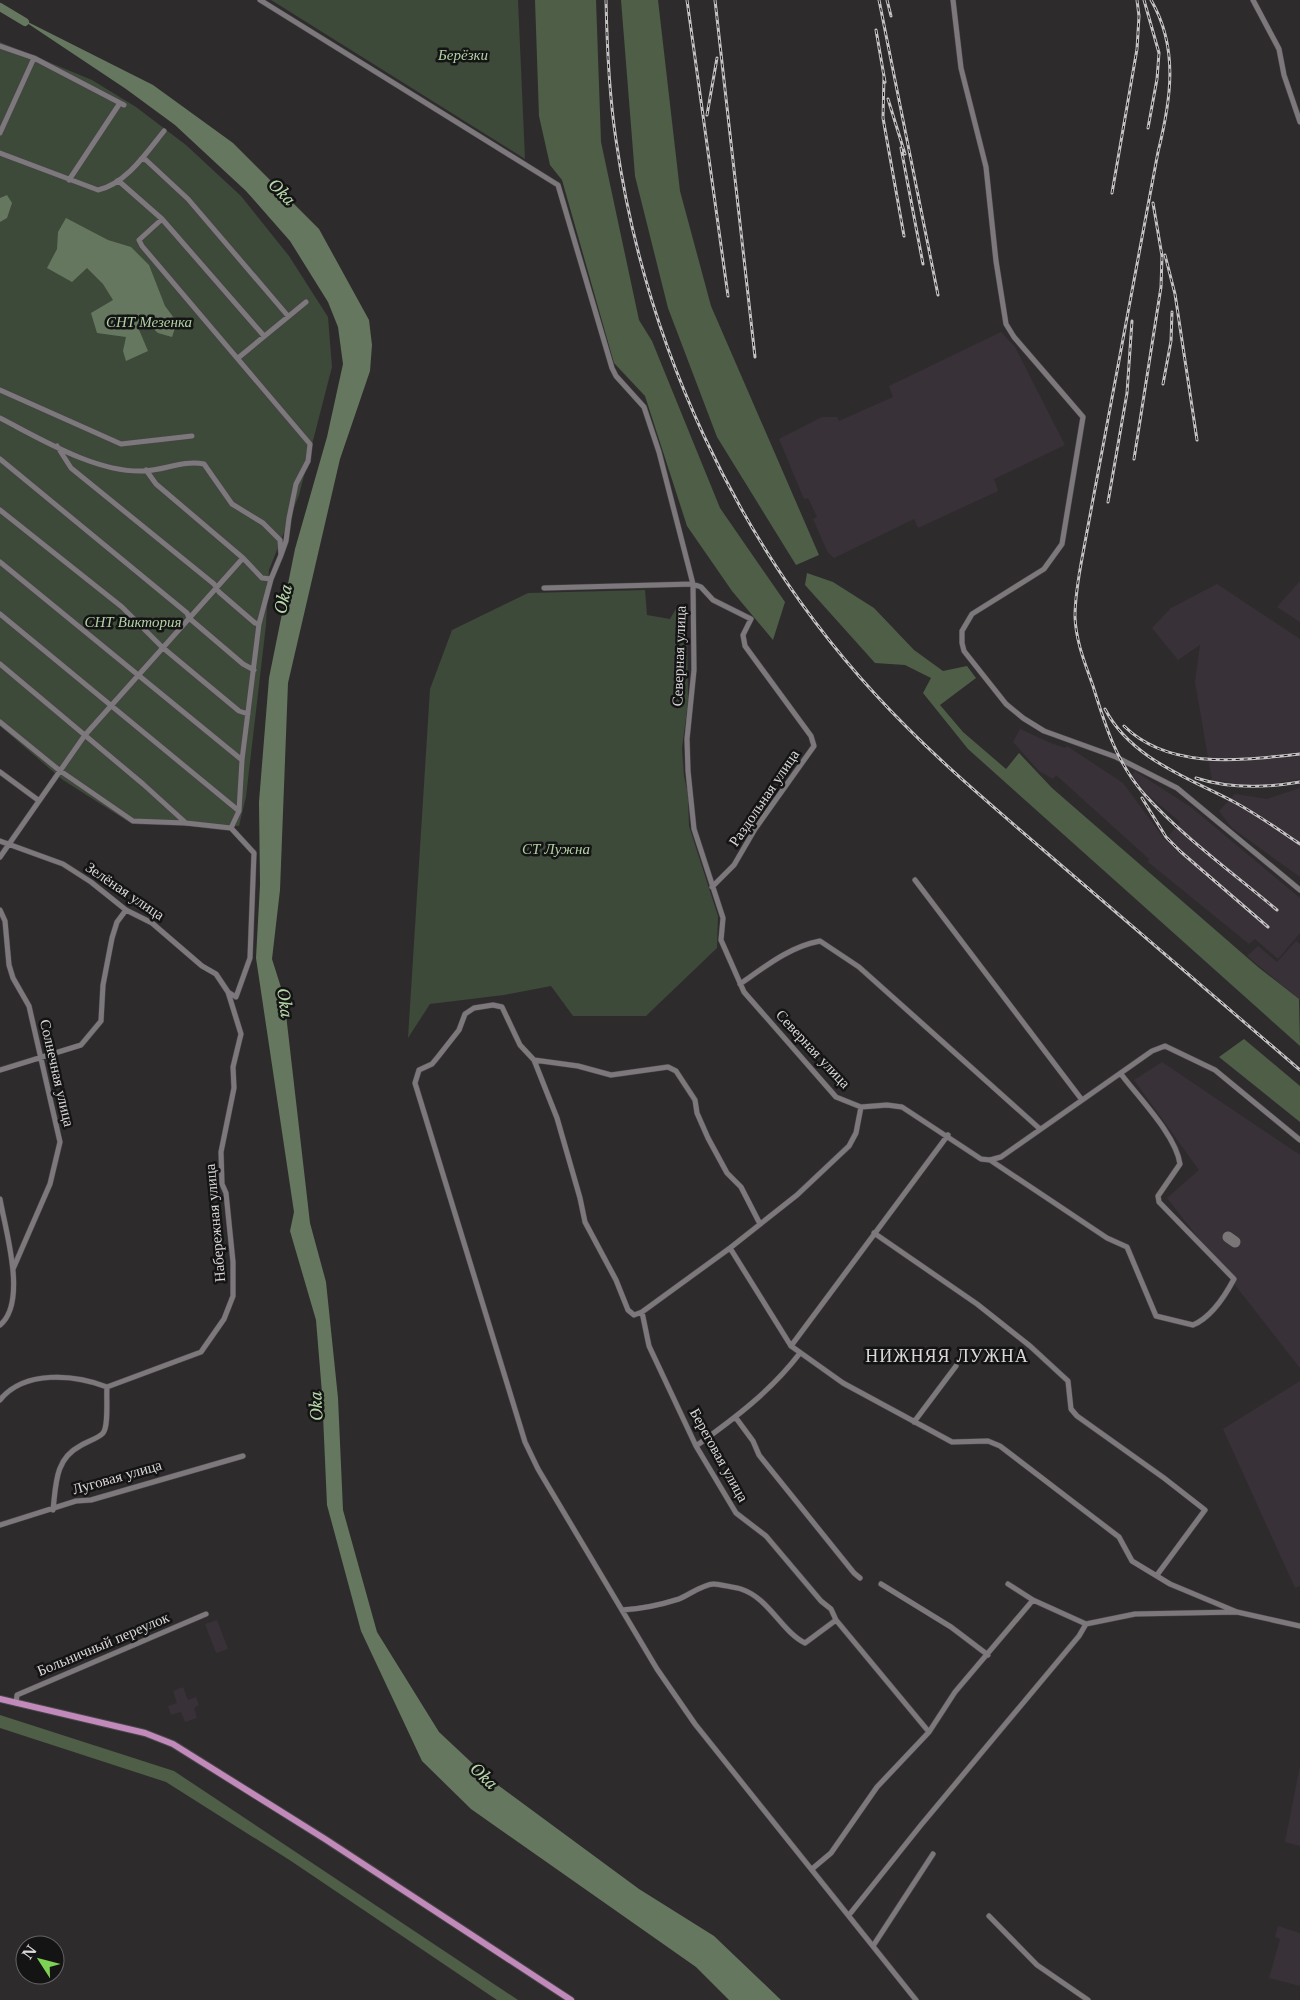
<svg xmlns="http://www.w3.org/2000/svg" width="1300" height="2000" viewBox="0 0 1300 2000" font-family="'Libre Baskerville',serif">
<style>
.built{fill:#393138}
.green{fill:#3d4939}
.forest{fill:#4e5e47}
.water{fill:#66775f}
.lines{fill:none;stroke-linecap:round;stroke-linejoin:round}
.river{stroke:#66775f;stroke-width:8}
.taxiway{stroke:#7a7678;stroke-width:11}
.minor-casing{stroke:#494649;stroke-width:6}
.major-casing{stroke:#494649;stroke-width:8}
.minor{stroke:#7c787c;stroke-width:5}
.major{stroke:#c289bb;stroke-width:6}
.rail-casing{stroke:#c5c2c4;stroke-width:3}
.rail{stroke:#151415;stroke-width:1;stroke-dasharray:4;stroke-linecap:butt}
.labels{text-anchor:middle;stroke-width:5;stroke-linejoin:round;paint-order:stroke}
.park-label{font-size:15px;font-style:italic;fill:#b1d1a4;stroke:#151415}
.street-label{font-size:15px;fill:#dad7d9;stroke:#151415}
.water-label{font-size:16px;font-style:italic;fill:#b7d7aa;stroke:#151415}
.quarter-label{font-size:18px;letter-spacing:1px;fill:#dad7d9;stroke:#151415}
</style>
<rect width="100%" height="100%" fill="#2e2b2d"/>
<!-- built -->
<path class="built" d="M1001 332 1015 347 1065 445 994 479 998 491 918 528 914 519 834 558 827 551 813 519 817 517 808 498 804 499 779 439 822 417H837L839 421 893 397 889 386Z
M1300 581V622L1277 607Z
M1217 584 1300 639V779L1272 784H1239L1212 780 1195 682 1200 645 1178 660 1152 628 1171 608Z
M1020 729 1051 743 1065 748 1067 746 1123 783 1165 840 1180 822 1146 793 1132 775 1135 771 1192 808 1300 898V933L1278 959 1255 939 1249 944 1148 862 1149 859 1056 775 1053 779 1039 771 1013 742Z
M1300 788V877L1232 828 1219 811 1235 794 1267 799Z
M1296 941 1300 944V1000L1247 956 1258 946 1277 962Z
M1162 1062 1300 1155V1368L1167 1198 1199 1170 1134 1080Z
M1300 1381V1586L1295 1588 1223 1429Z
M217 1620 228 1649 216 1653 205 1624Z
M183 1687 188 1700 196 1697 199 1705 194 1708 197 1718 185 1722 181 1712 171 1715 168 1706 177 1703 173 1691Z
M1300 1766V1846L1285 1842Z
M1278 1926 1300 1933V1986L1269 1978 1280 1939 1275 1937Z"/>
<!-- green -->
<path class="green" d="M271 0H518L525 159Z
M0 42 92 80 136 107 186 145 241 196 289 256 328 317 332 367 299 495 269 570 266 625 246 797 239 826 132 824 63 780 0 726Z
M645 590 647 615 670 619 677 607 687 608 688 703 682 748 684 776 688 794 689 826 718 916 717 948 646 1016H573L551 986 504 995 430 1004 408 1038 430 689 452 630 528 593Z"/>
<!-- forest -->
<path class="forest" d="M535 0H596L601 142 639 320 652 341 720 508 785 602 773 640 732 591 687 526 645 396 614 363 562 180 550 165 539 116Z
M621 0H658L680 191 711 306 819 555 796 565 717 437 668 308 635 176Z
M807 573 833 582 874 608 914 650 943 671 967 666 976 678 940 705 963 732 1006 769 1019 753 1052 788 1258 967 1299 999 1300 1046 968 749 923 693 931 678 905 665 875 663 805 585Z
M1244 1039 1300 1086V1122L1219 1057Z
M0 1715 174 1771 518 2000H497L291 1861 166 1782 0 1728Z"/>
<!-- water -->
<path class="water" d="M18 17 153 85 233 143 319 229 369 320 372 345 370 371 340 459 288 683 280 890 272 959 284 997 310 1223 326 1282 338 1398 343 1510 377 1632 439 1732 487 1777 639 1889 714 1936 781 2000H729L696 1967 471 1809 422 1761 361 1631 327 1505 322 1393 316 1320 290 1231 294 1212 256 958 260 885 259 802 269 678 295 549 327 437 343 364 338 327 328 302 290 241 246 191 175 125 126 89Z
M7 195 12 203 7 218 0 222V198Z
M66 218 108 240 131 247 149 265 165 306 177 322 172 337 158 333 141 318 137 325 148 351 126 361 123 351 126 337 97 333 91 313 113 300 103 284 87 268 72 282 47 268 57 249 58 232Z"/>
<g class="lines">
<!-- river -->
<path class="river" d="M0 7 25 22"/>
<!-- taxiway -->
<path class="taxiway" d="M1228 1237 1235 1242"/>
<!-- minor casing -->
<g class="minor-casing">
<path id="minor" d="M260 0 558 185 612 368 616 376 644 407 659 452 693 584 694 670 687 739 688 771 694 829 723 918 721 940 744 992 836 1097 861 1107 887 1105 902 1107 981 1159 990 1160 1001 1157 1152 1051 1165 1046 1215 1070 1300 1140
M953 0 961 68 986 167 996 261 1006 324 1014 337 1083 417 1062 544 1044 569 972 614 962 631V643L964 651 1006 704 1023 718 1044 731 1116 757 1177 788 1300 890
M1253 0 1279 49 1284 75 1300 122
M0 46 34 58 0 133
M34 58 124 105
M0 153 98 190C126 184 147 152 164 131
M141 159 146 160 188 199 288 316
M69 180 120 103
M117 181 121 183 162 219 264 336
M162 219 139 240 142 246 310 444 308 461 296 484 289 518 286 541 281 555
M238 358 306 302
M0 390 121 444 192 436
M0 418C41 439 96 473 144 471 165 470 183 460 204 464L232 504 263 523 280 540 281 555 271 579
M57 446 71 468 214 584 219 592 255 623 259 624
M0 459 187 613 189 618 243 664 254 670
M146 470 156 484 243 558 262 578 271 579 259 624 242 760 239 811 231 828
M0 510 122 607 162 647 239 711 248 714
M0 562 242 760
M544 588 693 584 701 587 713 600 751 619 743 635 745 646 811 736 814 746 755 829 734 865 712 887
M0 614 239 811
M0 664 143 784 186 823
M0 722 59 770 133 821 186 823 231 828 254 853 250 958 236 997 228 992 216 974 202 966 152 923 126 910 91 882 63 864 0 841
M0 772 38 800
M0 857 85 735 243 558
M915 880 1082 1100
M0 910 5 921 9 965 13 978 29 1006 60 1142 50 1184 13 1269
M740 984C766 966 789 947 820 941L859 967 1040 1129
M534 1060 578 1066 611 1075 668 1067 676 1071 695 1100 697 1113 708 1138 727 1173 741 1187 760 1224
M0 1070 81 1045 101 1021 103 985 112 938 117 922 126 910
M861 1107 856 1133 849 1146 797 1195 730 1248 642 1312 634 1315 628 1310 616 1280 585 1222 580 1198 557 1118 534 1060 520 1045 502 1007 493 1005 474 1008 465 1014 459 1030 437 1058 432 1064 419 1070 415 1083 525 1442 538 1469 657 1669 695 1724 916 2000
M990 1160 1107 1238 1127 1247 1156 1316 1193 1325C1212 1317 1225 1296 1234 1279L1159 1202 1158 1196 1180 1164C1176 1135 1138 1097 1121 1074
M0 1199C5 1229 28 1302 0 1325
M874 1233 977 1304 1030 1346 1068 1381 1071 1409 1077 1416 1164 1478 1205 1510 1157 1575
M730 1248 791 1346 843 1383 952 1442 988 1441 1000 1446 1119 1537 1132 1561 1170 1584 1237 1612
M791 1346 948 1135
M0 1400C24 1370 74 1374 107 1387L201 1352 224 1319 233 1296V1262L226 1193 222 1184 221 1152 234 1088 233 1067 241 1034 228 992
M736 1418 753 1441 759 1455 854 1573 860 1578
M914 1422 956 1366
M696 1446C735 1418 771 1391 800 1353
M53 1510C56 1484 55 1459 80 1446 86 1442 99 1438 103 1433 109 1426 106 1396 107 1387
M0 1525 76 1501 91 1500 243 1456
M881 1584 951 1627 988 1655
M1008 1584 1033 1600 1086 1624 1135 1614 1237 1612 1300 1626
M622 1610C642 1609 660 1605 679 1599 689 1595 703 1584 714 1584 717 1584 738 1588 741 1589 769 1598 782 1632 805 1643L836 1620 831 1609 821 1601 766 1536 736 1513 696 1446 649 1346 642 1312
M836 1620 929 1732
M16 1703 17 1695 206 1614
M812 1869 831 1853 877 1787 929 1732 955 1692 1033 1600
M849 1915 921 1825 1079 1636 1086 1624
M989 1916 1037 1965 1088 2000
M873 1946 933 1854"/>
</g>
<!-- major casing -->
<g class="major-casing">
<path id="major" d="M0 1699 145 1733 173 1744 325 1839 571 2000"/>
</g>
<!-- minor -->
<use href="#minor" class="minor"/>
<!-- major -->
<use href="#major" class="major"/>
<!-- rail casing -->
<g class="rail-casing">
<path id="rail" d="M606 0C607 47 609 94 616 140 645 344 736 542 875 694 926 750 984 799 1041 848 1128 922 1214 996 1300 1070
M687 0 728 296
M715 0 755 357
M879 0 938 295
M887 0 891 16
M1144 0 1159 53 1157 79 1148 128
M1151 0C1179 48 1171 100 1158 152L1083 553C1079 574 1075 595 1075 617 1076 642 1085 663 1093 686 1105 725 1117 764 1145 795 1182 836 1234 874 1277 910
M876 30 885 82
M884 76 883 118 904 236
M888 99 905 154
M707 115 717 58
M901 148 923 264
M1112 193 1137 49 1139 16 1137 0
M1165 255 1175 294 1197 440
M1163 384 1171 341 1172 312
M1134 459 1161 287 1162 256 1153 203
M1108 502 1127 393 1132 321
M1105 709C1131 759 1189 778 1236 803 1258 815 1279 830 1300 844
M1124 726C1170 771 1242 760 1300 754
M1196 778C1230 789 1265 788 1300 782
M1142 798 1166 837 1181 852 1268 927"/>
</g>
<!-- rail -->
<use href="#rail" class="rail"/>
</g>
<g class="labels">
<!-- park labels -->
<g class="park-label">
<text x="463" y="60">Берёзки</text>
<text x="149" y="327">СНТ Мезенка</text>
<text x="133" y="627">СНТ Виктория</text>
<text x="556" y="854">СТ Лужна</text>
</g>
<!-- street labels -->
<g class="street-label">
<text transform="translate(679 656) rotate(-88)" y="5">Северная улица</text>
<text transform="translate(764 798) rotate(-56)" y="5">Раздольная улица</text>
<text transform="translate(125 891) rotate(34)" y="5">Зелёная улица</text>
<text transform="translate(813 1049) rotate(47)" y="5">Северная улица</text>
<text transform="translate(57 1073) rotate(77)" y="5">Солнечная улица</text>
<text transform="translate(215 1223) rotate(-95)" y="5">Набережная улица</text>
<text transform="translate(719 1455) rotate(61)" y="5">Береговая улица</text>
<text transform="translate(117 1477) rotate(-16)" y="5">Луговая улица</text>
<text transform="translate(103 1644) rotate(-23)" y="5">Больничный переулок</text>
</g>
<!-- water labels -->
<g class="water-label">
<text transform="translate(282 192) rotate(45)" y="6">Oka</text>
<text transform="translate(283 599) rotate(-77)" y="6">Oka</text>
<text transform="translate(285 1003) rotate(82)" y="6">Oka</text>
<text transform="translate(316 1406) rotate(-93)" y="6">Oka</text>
<text transform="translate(484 1776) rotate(43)" y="6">Oka</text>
</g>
<!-- quarter labels -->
<g class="quarter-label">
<text x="947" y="1362">НИЖНЯЯ ЛУЖНА</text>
</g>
</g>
<!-- north arrow -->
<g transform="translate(40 1960) rotate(306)"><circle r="24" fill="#151415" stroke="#646263"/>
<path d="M0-4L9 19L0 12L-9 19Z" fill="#7dd154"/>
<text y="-8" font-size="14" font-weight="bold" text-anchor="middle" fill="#dad7d9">N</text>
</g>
</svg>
